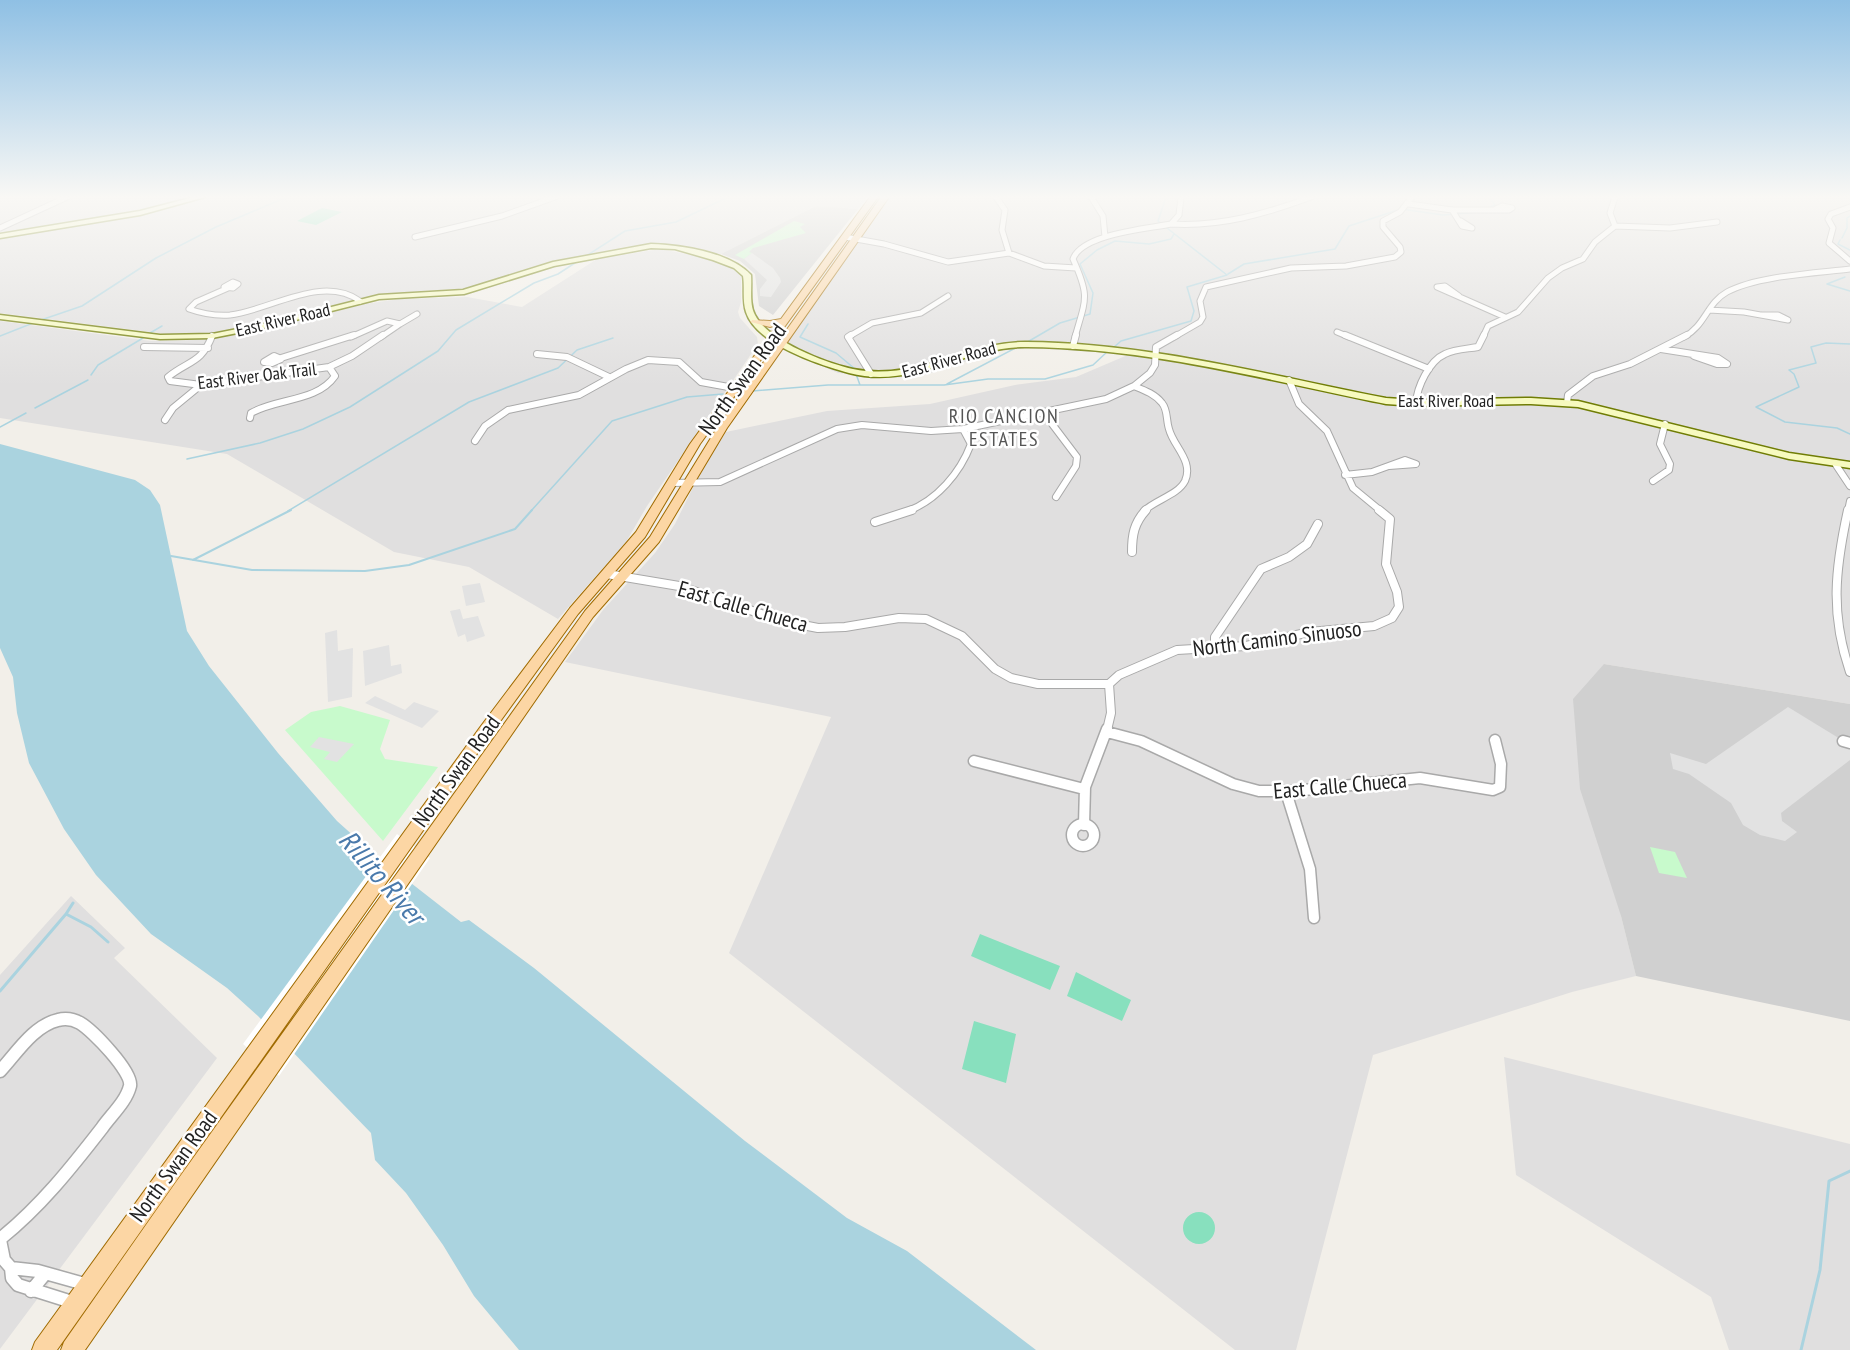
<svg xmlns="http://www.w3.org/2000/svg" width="1850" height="1350" viewBox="0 0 1850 1350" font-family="'PT Sans Narrow',sans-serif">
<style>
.residential{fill:#e0dfdf}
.religious{fill:#d0d0d0}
.park{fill:#c8facc}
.pitch{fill:#88e0be}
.parking{fill:#e2e2e2}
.water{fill:#aad3df}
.pier{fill:#fff}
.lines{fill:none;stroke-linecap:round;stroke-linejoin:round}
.stream-far2{stroke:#aad3df;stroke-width:1.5}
.stream-far1{stroke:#aad3df;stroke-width:2}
.stream{stroke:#aad3df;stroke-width:3}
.street-far4-casing{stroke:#a9a9a9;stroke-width:7}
.street-far3-casing{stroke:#a9a9a9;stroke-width:8}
.street-far2-casing{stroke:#a9a9a9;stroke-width:10}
.street-far1-casing{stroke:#a9a9a9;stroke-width:13}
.street-casing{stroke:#a9a9a9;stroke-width:15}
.secondary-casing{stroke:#707d05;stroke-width:3}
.primary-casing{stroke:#a06b00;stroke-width:2}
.street-far4{stroke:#fff;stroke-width:5}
.street-far3{stroke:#fff;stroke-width:6}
.street-far2{stroke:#fff;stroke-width:8}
.street-far1{stroke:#fff;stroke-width:10}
.street{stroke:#fff;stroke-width:12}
.secondary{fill:#f7fabf;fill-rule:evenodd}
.primary{fill:#fcd6a4;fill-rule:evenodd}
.labels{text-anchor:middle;stroke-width:5;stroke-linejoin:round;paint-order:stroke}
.far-street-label{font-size:18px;fill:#222;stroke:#fff}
.far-neighbourhood-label{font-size:20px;letter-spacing:1.5px;fill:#555;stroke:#fff}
.street-label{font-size:22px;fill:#222;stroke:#fff}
.near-water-label{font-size:28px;font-style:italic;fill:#4a7aab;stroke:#fff}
</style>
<rect width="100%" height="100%" fill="#f2efe9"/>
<!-- residential -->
<path class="residential" d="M0 197H197L133 213 0 234Z
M209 197H867L858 209 816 206 721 254 678 245 629 246 542 264 472 288 377 294 245 328 209 333 166 334 0 313V238L138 215Z
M890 197H1850V704L1604 664 1621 916 1636 976 1572 992 1373 1055 1296 1350H1235L729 953 831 717 565 662 603 610 655 553 675 524 704 465 726 432 827 411 930 404 1015 385 1076 377 1130 354 1029 348 998 351 925 375 894 378 838 373 782 349Z
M660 249 702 257 731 267 741 274V302L738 312 740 318 757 337 758 344 647 506 626 542 558 619 469 567 394 552 227 454 0 418V321L151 341 195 340 264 330 365 304 399 299 467 297 522 307 597 259Z
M71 896 125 948 114 958 217 1058 0 1349V975Z
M1504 1057 1850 1144V1350H1729L1711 1297 1516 1175Z"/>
<!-- religious -->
<path class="religious" d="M816 206 858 209 773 315 759 306 755 274 740 261 721 254Z
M1604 664 1850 704V1021L1636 976 1621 916 1580 789 1573 699Z"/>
<!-- park -->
<path class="park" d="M794 221 805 224 800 227 806 233 753 248 749 252 752 253 744 259 735 255Z
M340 706 390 720 380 749 385 759 438 767 383 841 285 730 311 712Z
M1650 847 1675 852 1687 878 1659 873Z"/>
<!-- pitch -->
<path class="pitch" d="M322 208 342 212 316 225 297 221Z
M980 934 1060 966 1050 990 971 956Z
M1076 972 1131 1000 1122 1021 1067 996Z
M974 1021 1016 1034 1006 1083 962 1069Z
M1183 1228a16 16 0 1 1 32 0a16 16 0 1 1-32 0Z"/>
<!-- parking -->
<path class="parking" d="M752 253 773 268 780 278 781 282 771 297 760 296V289L767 280 744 259Z
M480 583 485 602 466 606 462 586Z
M460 609 463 619 478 616 485 636 467 642 465 634 458 637 450 611Z
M337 630 338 651 353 648 352 697 328 702 325 633Z
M389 645 391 666 401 664 402 673 365 686 363 651Z
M375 696 405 710 414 702 439 711 422 728 365 703Z
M1788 707 1850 745V760L1781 813 1782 821 1797 832 1785 841 1760 835 1743 825 1731 803 1689 774 1673 769 1670 753 1706 764Z
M319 737 354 744 337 762 324 759 330 752 310 747Z"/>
<!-- water -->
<path class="water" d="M0 444 135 480 150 490 160 505 187 631 209 666 278 753 337 821 375 855 461 922 469 920 534 968 745 1141 847 1218 907 1251 1036 1350H519L474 1296 443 1245 406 1193 375 1160 371 1133 258 1016 227 988 151 934 96 875 64 829 29 763 17 713 13 677 0 648Z"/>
<!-- pier -->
<path class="pier" d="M397 834 430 858 279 1076 243 1044Z"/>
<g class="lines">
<!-- stream-far2 -->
<path class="stream-far2" d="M1488 208 1495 205 1489 197
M1842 238 1847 228V218L1850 216
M1840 240 1838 244 1850 250
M583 258 625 231 676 222 728 197
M1228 274 1244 264 1335 249 1349 226 1401 209 1443 215 1480 212
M1845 277 1827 284 1850 291
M38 321 82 306 156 258 216 227 287 197
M808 324 800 337 836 353 855 369
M150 333 162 326
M0 336 33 323
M1024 344 1060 323 1090 314 1093 293 1080 264 1097 250 1115 241 1149 244 1171 239 1174 234
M1850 344 1826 343 1811 347 1816 363 1789 370 1794 374 1799 387 1756 407 1785 422 1837 428 1850 434
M1113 348 1121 341 1191 321 1194 311 1187 287 1227 275 1158 221 1166 197
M856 374 860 385
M91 375 98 365 143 338
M947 384 1019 346
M753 391 828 385H944L988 379H1045L1093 365 1108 351
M35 408 88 380
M0 427 26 413
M187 459 260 443 303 429 350 407 438 351 456 330 534 283 558 274 578 261
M288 511 469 402 558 368 577 350 613 338
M531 511 612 421 687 397 723 394"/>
<!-- stream-far1 -->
<path class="stream-far1" d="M171 556 252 570 365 571 409 565 515 529 532 510
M193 560 291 510"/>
<!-- stream -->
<path class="stream" d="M73 903 66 914 91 927 108 942
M0 991 66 914
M1801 1350 1820 1270 1829 1181 1850 1171"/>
<!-- street-far4 casing -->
<g class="street-far4-casing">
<path id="street-far4" d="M996 197 1005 210 1002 230 1009 253 1044 266 1076 268
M1091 197 1103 216 1105 237
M1409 204 1452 210H1509L1512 208 1502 206 1496 209
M1850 207 1831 214 1828 219 1833 228 1829 243 1850 261
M1452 210 1462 226 1472 228 1461 221
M1171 224C1220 227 1265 214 1311 197
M1615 226 1670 228 1717 222
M0 228 67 197
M415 237 502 216 555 197
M845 237 884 244 948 262 1009 253
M233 282 238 284 233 288 224 287Z
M228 288 196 302 189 309C203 314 215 316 230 315 271 310 322 274 360 301
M1459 296 1445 286 1437 287 1505 317
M1709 310 1744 312 1788 320 1778 315H1762
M400 324 417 314
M1337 332 1349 337
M351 337 387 321 400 324 381 337
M848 337 872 323 921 313 948 296
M1075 337C1086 298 1090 297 1073 259 1082 234 1146 229 1171 224L1179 215 1181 197
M1174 337 1200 322 1203 317 1200 301 1206 287 1291 268 1346 266 1395 257 1401 252 1400 247 1383 227V221L1400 212 1412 197
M1483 337 1488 326 1518 312 1548 278 1562 268 1583 259 1595 242 1615 226 1610 213 1615 197
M1684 337C1705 326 1707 303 1727 292 1756 276 1816 273 1850 269"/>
</g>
<!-- street-far3 casing -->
<g class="street-far3-casing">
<path id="street-far3" d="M851 335 848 337 871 374
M1345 335 1429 369
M212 336C201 364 189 360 168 377L170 381 201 385 329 367 352 356 383 335
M1073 346 1076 335
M144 347 208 348
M1661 349 1718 358 1727 364H1717L1694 356
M537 354 567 357 609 377
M274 356 281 359 272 363 264 362Z
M281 358 354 335
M1289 380 1299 404 1327 431 1353 488 1381 511
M1134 386C1144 390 1155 394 1162 403 1168 410 1166 420 1169 429 1173 446 1194 461 1185 481 1178 495 1155 500 1144 511
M1416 403C1417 387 1429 361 1445 354 1455 349 1467 349 1478 347L1484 335
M1567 403 1568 395 1593 376 1630 364 1687 335
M1043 412 1077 457 1076 466 1056 497
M250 418 251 413C277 398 317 402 335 376L329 367
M165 420 173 408 201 385
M475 441 485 426 508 410 579 395 626 369 648 360 679 362 701 382 734 388
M1836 465 1850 486
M1345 475 1372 472 1405 460 1416 464 1389 466
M1653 481 1669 470 1670 464 1660 444 1665 424
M672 483 720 482 837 429 862 425 931 431 963 429 1106 399 1134 386 1150 373 1155 365 1156 347 1177 335
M908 511C937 500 960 473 971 444L963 429
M1848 511 1850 501"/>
</g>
<!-- street-far2 casing -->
<g class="street-far2-casing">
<path id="street-far2" d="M1848 510C1835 569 1830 614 1850 672
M875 522 912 510
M1132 552C1132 535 1134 523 1146 510
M607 574 679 586 782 621 818 628 845 627 899 618 926 619 962 636 995 669 1011 678 1038 684H1109
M1215 646V637L1261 569 1289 557 1307 544 1318 524
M1107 730 1111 713 1109 684 1119 675 1177 650 1246 646 1310 632 1374 626 1392 618 1399 607 1397 592 1386 564 1390 519 1379 510"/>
</g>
<!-- street-far1 casing -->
<g class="street-far1-casing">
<path id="street-far1" d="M1107 732 1141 741 1233 784 1259 791H1294L1420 778 1493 790 1500 787 1501 764 1495 740
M1843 741 1850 743
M974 761 1084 789
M1286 792 1310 869 1314 918
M1072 835a11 11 0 1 1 22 0a11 11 0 1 1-22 0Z
M1084 825 1085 787 1107 729"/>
</g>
<!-- street casing -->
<g class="street-casing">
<path id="street" d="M0 1071C16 1054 33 1026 58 1020 65 1018 73 1019 80 1023 92 1030 133 1072 130 1086 126 1102 111 1115 102 1128 71 1168 40 1207 0 1239
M0 1240 4 1260 11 1268 12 1278 18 1285 75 1303
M11 1268 38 1271 88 1285
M31 1291 45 1274"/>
</g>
<!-- secondary casing -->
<g class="secondary-casing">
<path id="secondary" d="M194 197H205L140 215 0 238V234L140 211Z
M651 244C681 245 730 252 751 275 752 288 749 304 755 315 768 341 826 363 853 369 917 382 966 341 1027 342 1149 343 1267 375 1386 398L1416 400 1531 398 1578 401 1789 453 1850 462V468L1789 459 1578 407 1531 404 1416 406 1386 404C1267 380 1149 348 1027 347 964 346 914 390 849 373 819 365 756 344 746 312 742 300 745 287 743 276L734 268 713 260 675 249 651 248 554 266 464 294 379 299 268 327 212 338 160 339 0 319V315L160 335 212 334 268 323 379 295 463 290 553 262Z"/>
</g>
<!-- primary casing -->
<g class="primary-casing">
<path id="primary" d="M870 197H878L700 444 645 537 578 614 491 734 57 1350H32L35 1342 481 726 570 608 636 532 690 444 777 325 770 327 751 322 752 320 770 321 781 319Z
M881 197H889L727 428 659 542 593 617 85 1350H61L64 1342 176 1182 585 611 650 537 717 428Z"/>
</g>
<!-- street-far4 -->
<use href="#street-far4" class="street-far4"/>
<!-- street-far3 -->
<use href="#street-far3" class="street-far3"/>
<!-- street-far2 -->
<use href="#street-far2" class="street-far2"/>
<!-- street-far1 -->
<use href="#street-far1" class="street-far1"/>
<!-- street -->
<use href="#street" class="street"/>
<!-- secondary -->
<use href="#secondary" class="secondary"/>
<!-- primary -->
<use href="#primary" class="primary"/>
</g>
<!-- sky -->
<linearGradient id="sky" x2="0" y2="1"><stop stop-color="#8fc0e4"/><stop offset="0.51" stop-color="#f9f8f5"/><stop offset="1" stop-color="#f9f8f5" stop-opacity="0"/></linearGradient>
<rect width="1850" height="386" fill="url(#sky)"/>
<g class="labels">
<!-- far-street labels -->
<g class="far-street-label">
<text transform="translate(283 320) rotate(-13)" y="6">East River Road</text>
<text transform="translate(949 360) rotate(-15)" y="6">East River Road</text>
<text transform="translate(257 376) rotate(-7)" y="6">East River Oak Trail</text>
<text x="1446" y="407">East River Road</text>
</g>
<!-- far-neighbourhood labels -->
<g class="far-neighbourhood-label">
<text x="1004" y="423">RIO CANCION<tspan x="1004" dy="23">ESTATES</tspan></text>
</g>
<!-- street labels -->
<g class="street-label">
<text transform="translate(742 379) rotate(-54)" y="8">North Swan Road</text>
<text transform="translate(743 606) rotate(16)" y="8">East Calle Chueca</text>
<text transform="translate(1277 638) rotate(-7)" y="8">North Camino Sinuoso</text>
<text transform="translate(456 771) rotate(-54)" y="8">North Swan Road</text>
<text transform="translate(1340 785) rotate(-5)" y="8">East Calle Chueca</text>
<text transform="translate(173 1166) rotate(-54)" y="8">North Swan Road</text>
</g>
<!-- near-water labels -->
<g class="near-water-label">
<text transform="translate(382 877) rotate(49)" y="10">Rillito River</text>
</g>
</g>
</svg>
